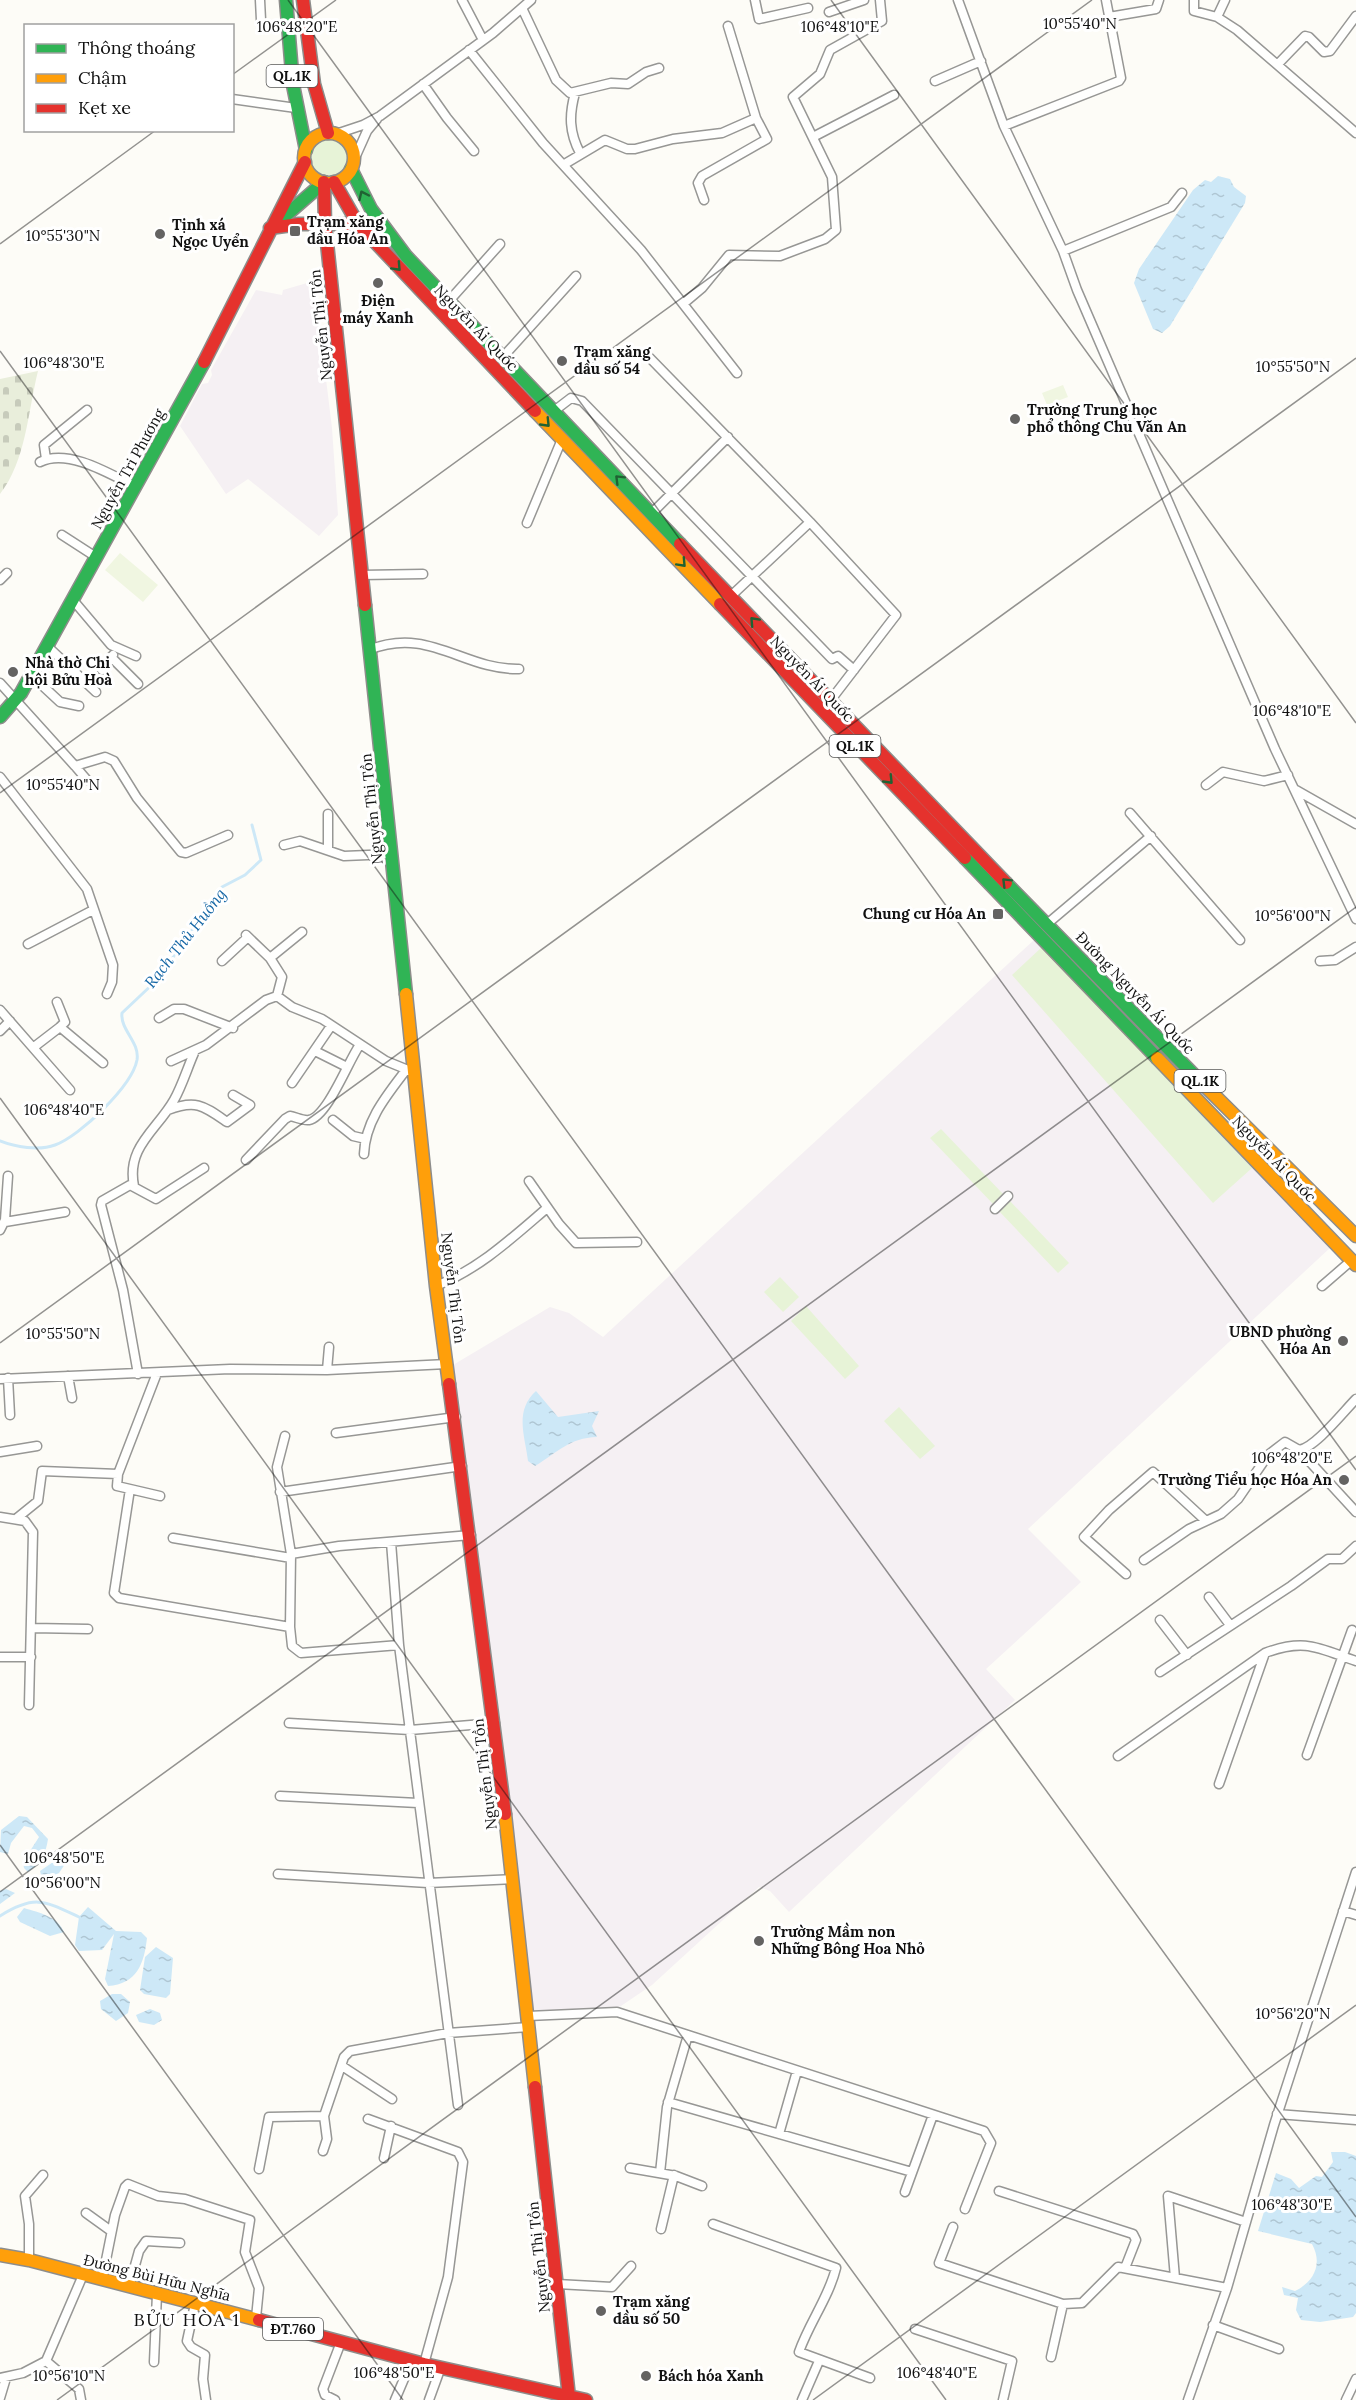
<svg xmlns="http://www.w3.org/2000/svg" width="1356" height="2400" viewBox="0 0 1356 2400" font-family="Lora,serif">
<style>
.industrial{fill:#f5f0f3}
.grass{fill:#e7f3d7}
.cemetery{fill:url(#cemetery-stones)}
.pitch{fill:#f0f6e1}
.water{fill:url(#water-ripples)}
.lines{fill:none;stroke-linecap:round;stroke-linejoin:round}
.stream{stroke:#cde8f7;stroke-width:3}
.street-casing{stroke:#979795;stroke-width:11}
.fast-casing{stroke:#8e8d8b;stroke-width:15}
.slow-casing{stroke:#8e8d8b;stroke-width:15}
.jam-casing{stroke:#8e8d8b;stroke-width:15}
.street{stroke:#fffffe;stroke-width:8}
.fast{stroke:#30b455;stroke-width:12}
.slow{stroke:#ff9f0a;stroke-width:12}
.jam{stroke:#e5322d;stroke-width:12}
.oneway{stroke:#206233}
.ticks{fill:none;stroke:#111;stroke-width:1.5;stroke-opacity:0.45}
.poi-dot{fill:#646362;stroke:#fff;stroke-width:2}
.labels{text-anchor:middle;stroke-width:6;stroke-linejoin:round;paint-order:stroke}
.shield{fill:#fff;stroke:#585858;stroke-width:1.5}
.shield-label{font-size:14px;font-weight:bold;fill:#111}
.poi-label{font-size:15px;font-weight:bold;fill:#111;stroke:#fff;text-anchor:start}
.street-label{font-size:15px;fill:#111;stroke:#fff}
.water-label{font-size:16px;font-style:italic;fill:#1768a6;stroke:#fff}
.quarter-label{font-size:18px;letter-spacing:1.5px;fill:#111;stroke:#fff}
.ticks-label{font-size:15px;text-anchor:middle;fill:#111;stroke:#fff;stroke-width:6;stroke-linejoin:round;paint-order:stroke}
</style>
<defs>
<pattern id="cemetery-stones" width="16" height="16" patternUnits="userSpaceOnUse" patternTransform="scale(1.5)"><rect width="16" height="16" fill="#e9eedb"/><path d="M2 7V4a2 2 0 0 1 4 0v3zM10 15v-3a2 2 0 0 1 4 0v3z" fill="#c7cbbb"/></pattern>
<pattern id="water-ripples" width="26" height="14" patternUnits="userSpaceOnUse" patternTransform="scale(1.5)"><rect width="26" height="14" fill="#cde8f7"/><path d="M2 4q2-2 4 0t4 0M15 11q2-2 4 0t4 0" fill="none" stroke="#afc6d3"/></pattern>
</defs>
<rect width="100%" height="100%" fill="#fdfcf7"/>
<!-- industrial -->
<path class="industrial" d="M314 281 332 428 338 515 319 536 248 479 226 494 180 426 202 384 208 383 212 375 211 370 256 290 282 295 283 290Z
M1034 940 1331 1247 1028 1529 1081 1582 986 1669 1015 1700 789 1912 770 1891 759 1887 652 1985 618 2008 533 2012 502 1734 453 1365 550 1307 569 1313 603 1337Z"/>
<!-- grass -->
<path class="grass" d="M310 158a19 19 0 1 1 38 0a19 19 0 1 1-38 0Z
M1042 947 1252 1168 1213 1203 1012 975Z
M941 1129 1004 1195 994 1205 930 1138Z
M1009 1200 1069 1263 1058 1273 998 1210Z
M780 1277 799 1297 783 1312 764 1292Z
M806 1306 859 1366 845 1379 791 1321Z
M899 1407 935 1446 920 1459 884 1421Z"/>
<!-- cemetery -->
<path class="cemetery" d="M38 371C28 411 26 461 0 494V379Z"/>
<!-- pitch -->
<path class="pitch" d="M1063 385 1068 397 1047 405 1042 393Z
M120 553 158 585 143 602 105 570Z"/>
<!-- water -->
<path class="water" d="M1218 176 1230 179 1234 187 1246 196 1245 203 1170 326 1162 333 1153 329 1134 283 1139 269 1193 190 1205 180 1211 182Z
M536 1391 558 1417 599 1411 592 1426 597 1437C569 1438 558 1452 535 1466L528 1461C525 1436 514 1411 536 1391Z
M19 1816 27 1817 48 1839C46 1853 41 1864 28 1872L24 1868 23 1862 39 1837 32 1828 24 1826 11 1843 8 1854 0 1852 1 1830Z
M59 1858 65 1864 59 1873 46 1879 41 1875 40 1871Z
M6 1889 15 1893 0 1904V1891Z
M88 1907 116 1931 141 1932 147 1938C144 1964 137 1984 108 1986L105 1979 114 1934 102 1950 79 1951 75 1945 79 1917Z
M24 1908C40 1913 57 1916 64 1932L50 1936 20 1922 17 1917Z
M156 1947 173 1958 170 1994 166 1998 144 1994 140 1990 145 1957Z
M112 1994H121L130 2002 128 2013 116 2021 101 2009 100 2001Z
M150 2009 160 2013 162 2020 154 2025 139 2022 136 2015Z
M1331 2152H1345L1356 2156V2313L1353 2317 1320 2322 1301 2320 1296 2310 1298 2298 1284 2295 1282 2287 1295 2291C1314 2282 1323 2264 1312 2244L1258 2231 1276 2173 1291 2179 1299 2188 1316 2176 1322 2177 1333 2162Z"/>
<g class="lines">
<!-- stream -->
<path class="stream" d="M0 1141C15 1147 39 1151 55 1145 80 1136 132 1086 137 1060 140 1042 120 1030 122 1013L158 979 222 887 245 875 261 860 252 825
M0 1916C35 1894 45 1901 79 1917"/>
<!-- street casing -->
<g class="street-casing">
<path id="street" d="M260 0 261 20
M462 0 483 40
M755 0 759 19 808 8
M958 0 1004 126 1063 251 1077 290 1275 749 1356 919
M1194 0V11L1217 17 1237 30 1356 133
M522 8 556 80 570 93 611 83 628 84 646 72 659 68
M829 12 864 0
M1109 17 1156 9 1159 0
M1217 17 1225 0
M728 26 756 118
M469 50 543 143 641 250 737 373
M1278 64 1305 36 1309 37 1324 52 1330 51 1356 16
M935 81 981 61
M423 84 447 118 474 151
M575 93C569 115 569 132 580 153
M232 99 296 108
M1004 126 1119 81 1121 78 1106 0
M336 134 363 125 380 116 493 33 531 0
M813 137 894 95
M354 160 367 131 377 119
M563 165 605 140 627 149H635L673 139 722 133 756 118 767 139 702 176 698 183 704 200
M1063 251 1171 207 1182 193
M448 302 500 244
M683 304 702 288 729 255 780 256 825 239 836 230 832 177 793 97 820 74 830 50 882 21 880 0
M645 353 810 522 896 615 830 701
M502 358 576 276
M554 411 571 398 582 401 832 659 838 656 854 670
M46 459 44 445 87 410
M40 462C68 448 110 474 136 487
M652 513 728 437
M527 523 562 439
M62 535 96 557
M361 575 423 574
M0 580 7 573
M731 596 810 522
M73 600 111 645 136 656
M47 646 96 692
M369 650C429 626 463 670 519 669
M111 657 138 684
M102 670 113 655
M31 675 60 702 79 706
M0 683 75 766 105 757 114 761 137 798 181 852 186 853 228 835
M75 766 87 780
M0 777 87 889 113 965 112 982 107 994
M1206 785 1223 772 1264 781 1288 775
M1296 790 1356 824
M1130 813 1240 940
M284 845 300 841 344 856 392 854
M328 849V814
M1047 924 1151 836
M246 935 270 958
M28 944 93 910
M222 961 248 937
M1320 961 1335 960 1356 947
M277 996 282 977 270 958 302 932
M57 1002 65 1022 60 1027
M0 1010 70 1090
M159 1018 174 1009H184L233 1028
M0 1031 10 1021
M34 1047 60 1027 103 1063
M315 1051 345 1066
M171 1061 206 1045 266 1000 277 996 292 1007 322 1019 386 1061 413 1072
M292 1083 331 1026
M168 1110C196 1099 204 1106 227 1122L250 1105 233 1095
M333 1120 353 1136 366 1139
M364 1154C365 1121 387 1095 406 1070
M246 1160 285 1119 290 1116C296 1117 303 1121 309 1120 327 1117 348 1062 359 1046
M529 1181 559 1224 576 1243 637 1242
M134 1186C126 1147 157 1130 174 1100 182 1086 187 1069 194 1053
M995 1209 1008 1196
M5 1222 65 1212
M0 1230 5 1220 8 1176
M436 1286C479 1269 512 1238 547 1208
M1322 1286 1352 1260
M327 1370 329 1347
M157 1373 118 1474 117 1486 130 1489 114 1593 119 1598 290 1627
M138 1374 123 1290 101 1205 102 1201 130 1185 156 1199 204 1168
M68 1376 72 1398
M8 1378 10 1415
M0 1379 230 1369 327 1370 447 1364
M336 1433 456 1417
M285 1436 277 1467 291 1554 290 1627 292 1646 301 1653 399 1645
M1299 1450C1315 1448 1344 1411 1356 1399
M0 1452 37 1446
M130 1489 160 1496
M280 1492 462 1466
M0 1517 25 1521 33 1532 29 1705
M17 1518 38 1501 42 1471 118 1474
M173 1538 291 1558
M391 1542 399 1645 458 2105
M291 1554 339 1546 471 1535
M1144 1560 1189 1529 1221 1514 1238 1499 1268 1455 1285 1442 1299 1450 1356 1512
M1126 1574 1084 1537 1109 1510 1153 1472 1206 1521
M1209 1597 1230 1625
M1160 1620 1187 1655
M32 1628 88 1629
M0 1657H31
M1160 1672 1291 1586 1328 1559H1342L1356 1546
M289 1723 410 1730 495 1723
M1307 1755 1352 1630
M1118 1756 1265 1653C1305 1638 1318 1648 1356 1661
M1219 1784 1265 1653
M280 1796 418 1803
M278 1874 428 1883 513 1879
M1343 1911 1356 1915
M528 2016 617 2012 984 2131 991 2143 965 2209
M342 2066 392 2099
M668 2102 912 2172
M1277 2114 1356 2120
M368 2119 458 2152 463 2162 448 2277 424 2364
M779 2134 797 2071
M323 2151 327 2139 324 2116
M384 2158 391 2126
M630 2168 676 2176 702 2186
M259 2169 269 2117 324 2116 344 2057 350 2051 448 2033 529 2027
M660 2173 667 2107 688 2035
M999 2191 1133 2234 1136 2240 1125 2268
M905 2192 933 2115
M86 2213 111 2231
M713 2224 836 2268C829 2297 809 2323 799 2352L870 2378
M953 2227 939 2263 1063 2304 1082 2303 1118 2267 1227 2288
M661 2229 674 2175
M29 2260V2224L25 2196 43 2175
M1175 2278 1168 2196 1246 2222
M102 2280 115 2215 125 2187 128 2184 158 2196 185 2199 250 2220 245 2252 259 2288 256 2318
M557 2284 612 2287 631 2266
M129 2287 139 2251 146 2241 180 2243
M195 2304 187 2341 191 2347 205 2355 203 2379 206 2400
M1213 2325 1279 2349
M915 2329 1012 2361 1003 2400
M1051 2357 1063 2304
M46 2361 79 2389 81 2400
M154 2362 157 2294
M0 2378 23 2373 46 2361 83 2275
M0 2398 6 2378
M335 2400 325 2395 323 2389 341 2342
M395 2400 412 2360
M429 2400 441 2367
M802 2400 819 2361
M1188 2400 1227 2288 1274 2125 1356 1872
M1346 2400 1356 2379"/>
</g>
<!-- fast casing -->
<g class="fast-casing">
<path id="fast" d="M286 0 293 85 306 150
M351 169 371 209 406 256 680 544
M276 224 324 182
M365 605 406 994
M0 717 21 693 204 362
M965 858 1157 1058
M1006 883 1197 1078"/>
</g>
<!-- slow casing -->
<g class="slow-casing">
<path id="slow" d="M304 158a25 25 0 1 1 50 0a25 25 0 1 1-50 0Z
M535 411 720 604
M406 994 436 1286 449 1384
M1157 1058 1356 1265
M1197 1078 1356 1236
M505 1814 535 2087
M0 2255 29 2260 259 2320"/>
</g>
<!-- jam casing -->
<g class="jam-casing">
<path id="jam" d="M303 0 314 84 328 133
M324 182 325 224 365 605
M334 182 358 224 535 411
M270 228 299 224H358
M204 362 305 162
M680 544 1006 883
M720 604 965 858
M449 1384 505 1814
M535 2087 569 2397
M259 2320 424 2364 586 2400"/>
</g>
<!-- street -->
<use href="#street" class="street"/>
<!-- fast -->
<use href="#fast" class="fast"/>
<!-- slow -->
<use href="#slow" class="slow"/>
<!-- jam -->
<use href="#jam" class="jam"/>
</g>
<!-- one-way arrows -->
<defs><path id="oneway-chevron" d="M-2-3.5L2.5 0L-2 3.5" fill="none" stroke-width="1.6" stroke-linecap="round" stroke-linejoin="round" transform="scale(1.5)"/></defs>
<g class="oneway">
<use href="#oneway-chevron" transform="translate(363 195) rotate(-115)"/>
<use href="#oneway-chevron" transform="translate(397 267) rotate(47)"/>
<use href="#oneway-chevron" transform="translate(546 423) rotate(46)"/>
<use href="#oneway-chevron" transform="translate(619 479) rotate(-135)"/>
<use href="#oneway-chevron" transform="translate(682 563) rotate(47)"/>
<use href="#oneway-chevron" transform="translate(754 621) rotate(-133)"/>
<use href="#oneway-chevron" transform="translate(889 780) rotate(46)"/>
<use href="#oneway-chevron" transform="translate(1006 882) rotate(-135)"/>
</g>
<!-- ticks -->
<path class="ticks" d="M288 0 1356 1470M831 0 1356 723M232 75 336 0M0 244 156 130M0 351 1356 2217M0 793 1092 0M0 1098 946 2400M0 1343 1356 358M0 1845 403 2400M0 1892 1356 907M57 2400 1356 1456M813 2400 1356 2005"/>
<!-- markers -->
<g class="poi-dot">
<rect x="289" y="225" width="12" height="12" rx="3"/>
<circle cx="160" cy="234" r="6"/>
<circle cx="378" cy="283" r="6"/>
<circle cx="562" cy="361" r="6"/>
<circle cx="1015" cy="419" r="6"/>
<circle cx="13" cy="672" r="6"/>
<rect x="992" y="908" width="12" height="12" rx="3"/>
<circle cx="1343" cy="1341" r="6"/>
<circle cx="1344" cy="1480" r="6"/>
<circle cx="759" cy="1941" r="6"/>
<circle cx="601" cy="2311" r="6"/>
<circle cx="646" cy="2376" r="6"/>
</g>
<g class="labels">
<!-- shield labels -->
<g class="shield">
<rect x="266.5" y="65" width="51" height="22" rx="4.5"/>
<rect x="829.5" y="735" width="51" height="22" rx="4.5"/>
<rect x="1174.5" y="1070" width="51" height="22" rx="4.5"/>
<rect x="263" y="2318" width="60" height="22" rx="4.5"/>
</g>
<g class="shield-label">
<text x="292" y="81">QL.1K</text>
<text x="855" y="751">QL.1K</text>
<text x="1200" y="1086">QL.1K</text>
<text x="293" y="2334">ĐT.760</text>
</g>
<!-- poi labels -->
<g class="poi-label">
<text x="307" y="227">Trạm xăng<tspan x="307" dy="17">dầu Hóa An</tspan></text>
<text x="172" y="230">Tịnh xá<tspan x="172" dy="17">Ngọc Uyển</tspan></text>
<text x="378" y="306" text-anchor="middle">Điện<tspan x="378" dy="17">máy Xanh</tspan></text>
<text x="574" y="357">Trạm xăng<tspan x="574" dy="17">dầu số 54</tspan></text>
<text x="1027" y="415">Trường Trung học<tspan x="1027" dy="17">phổ thông Chu Văn An</tspan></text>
<text x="25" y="668">Nhà thờ Chi<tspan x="25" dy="17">hội Bửu Hoà</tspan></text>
<text x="986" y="919" text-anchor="end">Chung cư Hóa An</text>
<text x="1331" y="1337" text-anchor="end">UBND phường<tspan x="1331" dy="17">Hóa An</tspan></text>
<text x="1332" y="1485" text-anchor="end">Trường Tiểu học Hóa An</text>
<text x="771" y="1937">Trường Mầm non<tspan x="771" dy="17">Những Bông Hoa Nhỏ</tspan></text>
<text x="613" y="2307">Trạm xăng<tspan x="613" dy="17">dầu số 50</tspan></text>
<text x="658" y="2381">Bách hóa Xanh</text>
</g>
<!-- street labels -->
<g class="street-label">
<text transform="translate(321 325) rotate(-96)" y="5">Nguyễn Thị Tồn</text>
<text transform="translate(476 328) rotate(46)" y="5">Nguyễn Ái Quốc</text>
<text transform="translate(128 469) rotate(-61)" y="5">Nguyễn Tri Phương</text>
<text transform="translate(812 679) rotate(46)" y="5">Nguyễn Ái Quốc</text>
<text transform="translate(372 809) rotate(-96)" y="5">Nguyễn Thị Tồn</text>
<text transform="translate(1135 993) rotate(46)" y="5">Đường Nguyễn Ái Quốc</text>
<text transform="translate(1274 1159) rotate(46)" y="5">Nguyễn Ái Quốc</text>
<text transform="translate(453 1288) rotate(83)" y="5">Nguyễn Thị Tồn</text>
<text transform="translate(485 1774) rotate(-97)" y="5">Nguyễn Thị Tồn</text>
<text transform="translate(539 2257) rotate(-96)" y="5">Nguyễn Thị Tồn</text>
<text transform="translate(157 2278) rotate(14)" y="5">Đường Bùi Hữu Nghĩa</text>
</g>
<!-- water labels -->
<g class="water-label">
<text transform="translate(185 938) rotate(-52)" y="6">Rạch Thủ Huồng</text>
</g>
<!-- quarter labels -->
<g class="quarter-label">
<text x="187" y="2326">BỬU HÒA 1</text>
</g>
</g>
<g class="ticks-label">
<text x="1080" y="29">10°55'40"N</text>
<text x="297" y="32">106°48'20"E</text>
<text x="840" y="32">106°48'10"E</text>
<text x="63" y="241">10°55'30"N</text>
<text x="64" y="368">106°48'30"E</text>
<text x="1293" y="372">10°55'50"N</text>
<text x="1292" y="716">106°48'10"E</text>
<text x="63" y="790">10°55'40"N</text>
<text x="1293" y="921">10°56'00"N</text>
<text x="64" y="1115">106°48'40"E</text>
<text x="63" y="1339">10°55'50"N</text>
<text x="1292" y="1463">106°48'20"E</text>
<text x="64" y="1863">106°48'50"E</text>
<text x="63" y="1888">10°56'00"N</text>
<text x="1293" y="2019">10°56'20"N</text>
<text x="1292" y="2210">106°48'30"E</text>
<text x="394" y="2378">106°48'50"E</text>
<text x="937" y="2378">106°48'40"E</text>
<text x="69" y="2381">10°56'10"N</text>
</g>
<!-- legend -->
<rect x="24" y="24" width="210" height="108" fill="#ffffff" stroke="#a0a0a0" stroke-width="1.5"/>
<rect x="36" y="44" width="30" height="9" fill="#30b455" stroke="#a0a0a0" stroke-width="1.5"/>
<text x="78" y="54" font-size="18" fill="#111111">Thông thoáng</text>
<rect x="36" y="74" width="30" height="9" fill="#ff9f0a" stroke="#a0a0a0" stroke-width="1.5"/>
<text x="78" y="84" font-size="18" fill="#111111">Chậm</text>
<rect x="36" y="104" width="30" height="9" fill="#e5322d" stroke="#a0a0a0" stroke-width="1.5"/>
<text x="78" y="114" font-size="18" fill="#111111">Kẹt xe</text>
</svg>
